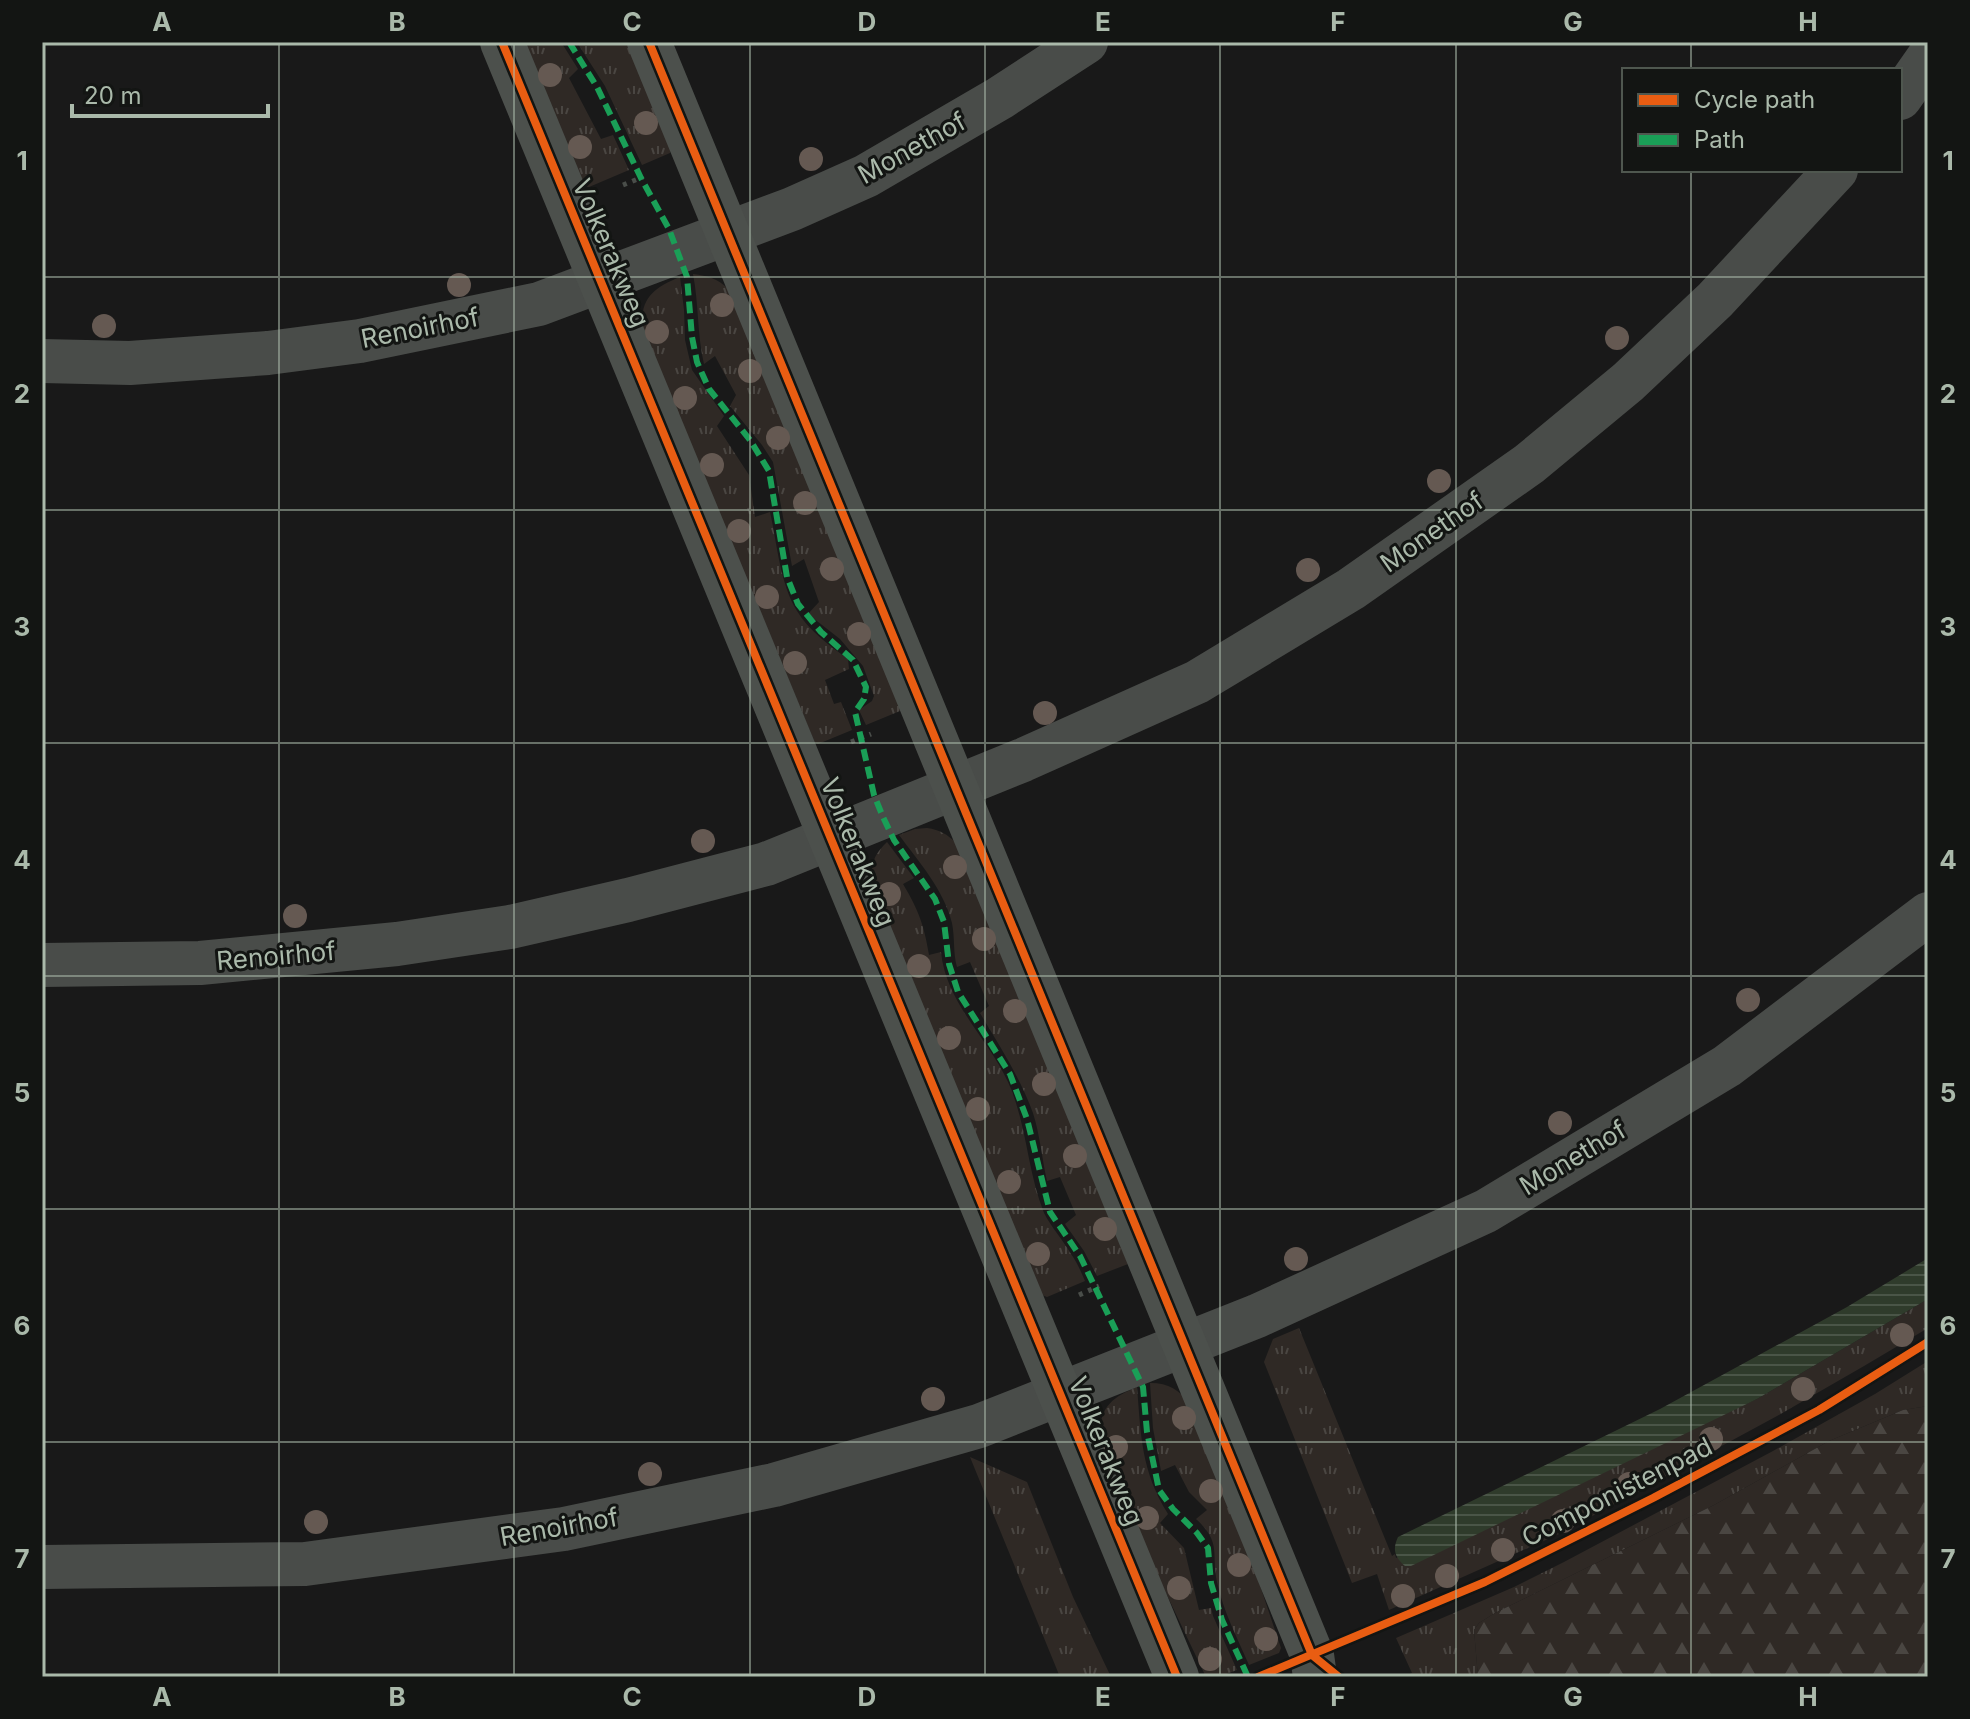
<svg xmlns="http://www.w3.org/2000/svg" width="1970" height="1719" viewBox="0 0 1970 1719" font-family="Inter,sans-serif">
<style>
.grass{fill:url(#grass-tufts)}
.forest{fill:url(#forest-firs)}
.water{fill:url(#water-rules)}
.lines{fill:none;stroke-linecap:round;stroke-linejoin:round}
.path{stroke:#4a4e4a;stroke-width:5;stroke-dasharray:4 6;stroke-linecap:butt}
.street{stroke:#494c49;stroke-width:44}
.secondary{stroke:#4c504c;stroke-width:44}
.quiet{stroke:#1a9f57;stroke-width:6;stroke-dasharray:12 6;stroke-linecap:butt}
.cycleway-casing{stroke:#131513;stroke-width:13}
.cycleway{stroke:#e95d12;stroke-width:8}
.tree{fill:#655952}
.grid{fill:none;stroke:#aab9aa;stroke-width:2;stroke-opacity:0.55}
.labels{text-anchor:middle;stroke-width:6;stroke-linejoin:round;paint-order:stroke}
.street-label{font-size:26px;fill:#aab9aa;stroke:#131513}
.neatline{fill:none;stroke:#aab9aa;stroke-width:3}
.grid-label{font-size:26px;text-anchor:middle;font-weight:bold;fill:#aab9aa}
</style>
<defs>
<pattern id="grass-tufts" width="24" height="20" patternUnits="userSpaceOnUse" patternTransform="scale(2)"><rect width="24" height="20" fill="#2f2925"/><path d="M3 7l-1-3M5 7V3M7 7l1-3M15 17l-1-3M17 17v-4M19 17l1-3" fill="none" stroke="#4a4642"/></pattern>
<pattern id="forest-firs" width="22" height="20" patternUnits="userSpaceOnUse" patternTransform="scale(2)"><rect width="22" height="20" fill="#2f2925"/><path d="M5 1l3.5 6h-7zM16 11l3.5 6h-7z" fill="#4a4642"/></pattern>
<pattern id="water-rules" width="6" height="5" patternUnits="userSpaceOnUse" patternTransform="scale(2)"><rect width="6" height="5" fill="#2f3b2b"/><path d="M0 2.5h6" fill="none" stroke="#4a5547"/></pattern>
</defs>
<rect width="100%" height="100%" fill="#191919"/>
<!-- grass -->
<path class="grass" d="M525 42H561L578 69 569 78 601 139 613 135 629 170 589 187 584 186Z
M582 42H627L671 148 670 153 642 165 605 86 578 44Z
M693 274C708 276 717 278 728 289L901 709 900 711 866 725 859 710 872 701 874 696 863 666 840 639 808 614 819 602 804 559 792 566 773 462 762 445 730 406 736 395 715 356 704 364C697 334 699 304 693 274Z
M680 277 684 310 685 340 692 370 724 416 717 426 749 475 755 517 770 512C777 543 780 584 797 611 809 631 829 645 848 659L849 669 825 680 834 704 841 702 852 730 818 744 815 743 643 330C639 299 653 288 680 277Z
M927 828C940 830 947 834 956 843L1128 1264 1097 1276 1084 1251 1065 1224 1076 1215 1060 1177 1047 1181C1042 1159 1040 1135 1033 1113 1020 1077 999 1045 980 1013L989 1006 970 962 957 967C953 953 955 938 952 923 944 890 919 862 899 835L915 829Z
M887 842 914 878 903 884C919 911 924 925 929 955L941 952C946 1003 988 1038 1008 1082 1027 1124 1027 1171 1044 1213 1051 1227 1063 1240 1071 1254 1077 1262 1081 1272 1085 1281L1047 1297 1042 1295 874 889C869 869 872 856 887 842Z
M1928 1299V1328L1864 1366 1777 1416 1559 1534 1389 1610 1377 1574 1352 1583 1264 1362 1273 1339 1299 1328 1392 1556 1395 1554 1396 1558 1757 1399Z
M1928 1361V1406L1903 1410 1829 1441 1714 1505 1495 1613 1479 1623 1474 1630 1478 1677H1403L1412 1673 1396 1638 1514 1587 1564 1562 1773 1451 1875 1394Z
M1150 1383C1169 1383 1179 1390 1190 1404L1253 1565 1281 1648 1279 1653 1249 1665C1238 1639 1223 1611 1217 1582 1211 1552 1222 1543 1196 1519L1207 1510 1189 1492 1175 1465 1161 1471 1153 1428Z
M1137 1387C1141 1436 1141 1471 1168 1514L1160 1523 1184 1548 1199 1610 1211 1608 1213 1616 1237 1670 1218 1677H1206L1154 1568 1100 1436C1099 1407 1113 1397 1137 1387Z
M970 1457 1027 1482 1073 1597 1111 1677H1060Z"/>
<!-- forest -->
<path class="forest" d="M1928 1406V1677H1478L1474 1630 1479 1623 1495 1613 1714 1505 1829 1441 1903 1410Z"/>
<!-- water -->
<path class="water" d="M1928 1258V1299L1757 1399 1411 1566H1405C1395 1557 1392 1550 1398 1537L1660 1409 1847 1307Z"/>
<g class="lines">
<!-- path -->
<path class="path" d="M623 185 643 177
M851 742 871 734
M1079 1295 1099 1286"/>
<!-- street -->
<path class="street" d="M1900 98 1928 58
M42 361 130 363 268 353 360 341 539 304 792 209 866 176 1000 98 1086 42
M42 965 200 963 397 944 510 927 628 900 766 864 1023 760 1197 682 1351 589 1529 464 1628 382 1715 300 1836 170
M42 1567 305 1564 564 1529 774 1485 979 1426 1257 1316 1486 1211 1727 1066 1928 914"/>
<!-- secondary -->
<path class="secondary" d="M502 42 1177 1677
M649 42 1312 1655 1315 1677"/>
<!-- quiet -->
<path class="quiet" d="M569 42 597 87 641 178 669 229 687 277 692 337 697 362 709 389 750 440 769 471 787 577 798 604 821 632 853 660 866 687 864 699 855 712 874 795 883 817 894 840 935 899 944 922 949 964 958 992 1010 1074 1027 1119 1050 1212 1080 1256 1143 1387 1147 1432 1159 1490 1173 1509 1197 1533 1208 1548 1211 1583 1222 1620 1248 1677"/>
<!-- cycleway casing -->
<g class="cycleway-casing">
<path id="cycleway" d="M502 42 1177 1677
M649 42 1312 1655 1339 1677
M1258 1677 1485 1582 1653 1498 1819 1410 1928 1342"/>
</g>
<!-- cycleway -->
<use href="#cycleway" class="cycleway"/>
</g>
<!-- trees -->
<g class="tree">
<circle cx="550" cy="75" r="12"/>
<circle cx="646" cy="123" r="12"/>
<circle cx="580" cy="147" r="12"/>
<circle cx="811" cy="159" r="12"/>
<circle cx="459" cy="285" r="12"/>
<circle cx="722" cy="305" r="12"/>
<circle cx="104" cy="326" r="12"/>
<circle cx="657" cy="332" r="12"/>
<circle cx="1617" cy="338" r="12"/>
<circle cx="750" cy="371" r="12"/>
<circle cx="685" cy="398" r="12"/>
<circle cx="778" cy="438" r="12"/>
<circle cx="712" cy="465" r="12"/>
<circle cx="1439" cy="481" r="12"/>
<circle cx="805" cy="503" r="12"/>
<circle cx="739" cy="531" r="12"/>
<circle cx="832" cy="569" r="12"/>
<circle cx="1308" cy="570" r="12"/>
<circle cx="767" cy="597" r="12"/>
<circle cx="859" cy="634" r="12"/>
<circle cx="795" cy="663" r="12"/>
<circle cx="1045" cy="713" r="12"/>
<circle cx="703" cy="841" r="12"/>
<circle cx="955" cy="867" r="12"/>
<circle cx="889" cy="894" r="12"/>
<circle cx="295" cy="916" r="12"/>
<circle cx="984" cy="939" r="12"/>
<circle cx="919" cy="966" r="12"/>
<circle cx="1748" cy="1000" r="12"/>
<circle cx="1015" cy="1011" r="12"/>
<circle cx="949" cy="1038" r="12"/>
<circle cx="1044" cy="1084" r="12"/>
<circle cx="978" cy="1109" r="12"/>
<circle cx="1560" cy="1123" r="12"/>
<circle cx="1075" cy="1156" r="12"/>
<circle cx="1009" cy="1182" r="12"/>
<circle cx="1105" cy="1229" r="12"/>
<circle cx="1038" cy="1254" r="12"/>
<circle cx="1296" cy="1259" r="12"/>
<circle cx="1902" cy="1335" r="12"/>
<circle cx="1803" cy="1389" r="12"/>
<circle cx="933" cy="1399" r="12"/>
<circle cx="1184" cy="1418" r="12"/>
<circle cx="1711" cy="1439" r="12"/>
<circle cx="1116" cy="1447" r="12"/>
<circle cx="650" cy="1474" r="12"/>
<circle cx="1629" cy="1484" r="12"/>
<circle cx="1211" cy="1491" r="12"/>
<circle cx="1147" cy="1518" r="12"/>
<circle cx="1563" cy="1521" r="12"/>
<circle cx="316" cy="1522" r="12"/>
<circle cx="1503" cy="1550" r="12"/>
<circle cx="1239" cy="1565" r="12"/>
<circle cx="1447" cy="1576" r="12"/>
<circle cx="1179" cy="1588" r="12"/>
<circle cx="1403" cy="1596" r="12"/>
<circle cx="1266" cy="1639" r="12"/>
<circle cx="1210" cy="1659" r="12"/>
</g>
<!-- grid -->
<path class="grid" d="M279 42V1677M514 42V1677M750 42V1677M985 42V1677M1220 42V1677M1456 42V1677M1691 42V70M1691 170V1677M42 277H1928M42 510H1928M42 743H1928M42 976H1928M42 1209H1928M42 1442H1928"/>
<g class="labels">
<!-- street labels -->
<g class="street-label">
<text transform="translate(912 148) rotate(-29)" y="9">Monethof</text>
<text transform="translate(611 253) rotate(67)" y="9">Volkerakweg</text>
<text transform="translate(420 328) rotate(-11)" y="9">Renoirhof</text>
<text transform="translate(1432 532) rotate(-35)" y="9">Monethof</text>
<text transform="translate(858 852) rotate(68)" y="9">Volkerakweg</text>
<text transform="translate(276 956) rotate(-5)" y="9">Renoirhof</text>
<text transform="translate(1573 1158) rotate(-31)" y="9">Monethof</text>
<text transform="translate(1106 1451) rotate(68)" y="9">Volkerakweg</text>
<text transform="translate(1617 1492) rotate(-27)" y="9">Componistenpad</text>
<text transform="translate(559 1527) rotate(-10)" y="9">Renoirhof</text>
</g>
</g>
<!-- border -->
<rect width="1970" height="1719" fill="none" stroke="#131513" stroke-width="88"/>
<!-- legend -->
<rect x="1622" y="68" width="280" height="104" fill="#131513" stroke="#4f574f" stroke-width="2"/>
<rect x="1638" y="94" width="40" height="12" fill="#e95d12" stroke="#4f574f" stroke-width="2"/>
<text x="1694" y="108" font-size="24" fill="#aab9aa">Cycle path</text>
<rect x="1638" y="134" width="40" height="12" fill="#1a9f57" stroke="#4f574f" stroke-width="2"/>
<text x="1694" y="148" font-size="24" fill="#aab9aa">Path</text>
<!-- scale -->
<path d="M72 104v12h196v-12" fill="none" stroke="#aab9aa" stroke-width="4"/>
<text x="84" y="104" font-size="24" fill="#aab9aa" stroke="#131513" stroke-width="6" paint-order="stroke">20 m</text>
<rect x="44" y="44" width="1882" height="1631" class="neatline"/>
<g class="grid-label">
<text x="162" y="31">A</text>
<text x="397" y="31">B</text>
<text x="632" y="31">C</text>
<text x="867" y="31">D</text>
<text x="1103" y="31">E</text>
<text x="1338" y="31">F</text>
<text x="1573" y="31">G</text>
<text x="1808" y="31">H</text>
<text x="22" y="170">1</text>
<text x="1948" y="170">1</text>
<text x="22" y="403">2</text>
<text x="1948" y="403">2</text>
<text x="22" y="636">3</text>
<text x="1948" y="636">3</text>
<text x="22" y="869">4</text>
<text x="1948" y="869">4</text>
<text x="22" y="1102">5</text>
<text x="1948" y="1102">5</text>
<text x="22" y="1335">6</text>
<text x="1948" y="1335">6</text>
<text x="22" y="1568">7</text>
<text x="1948" y="1568">7</text>
<text x="162" y="1706">A</text>
<text x="397" y="1706">B</text>
<text x="632" y="1706">C</text>
<text x="867" y="1706">D</text>
<text x="1103" y="1706">E</text>
<text x="1338" y="1706">F</text>
<text x="1573" y="1706">G</text>
<text x="1808" y="1706">H</text>
</g>
</svg>
